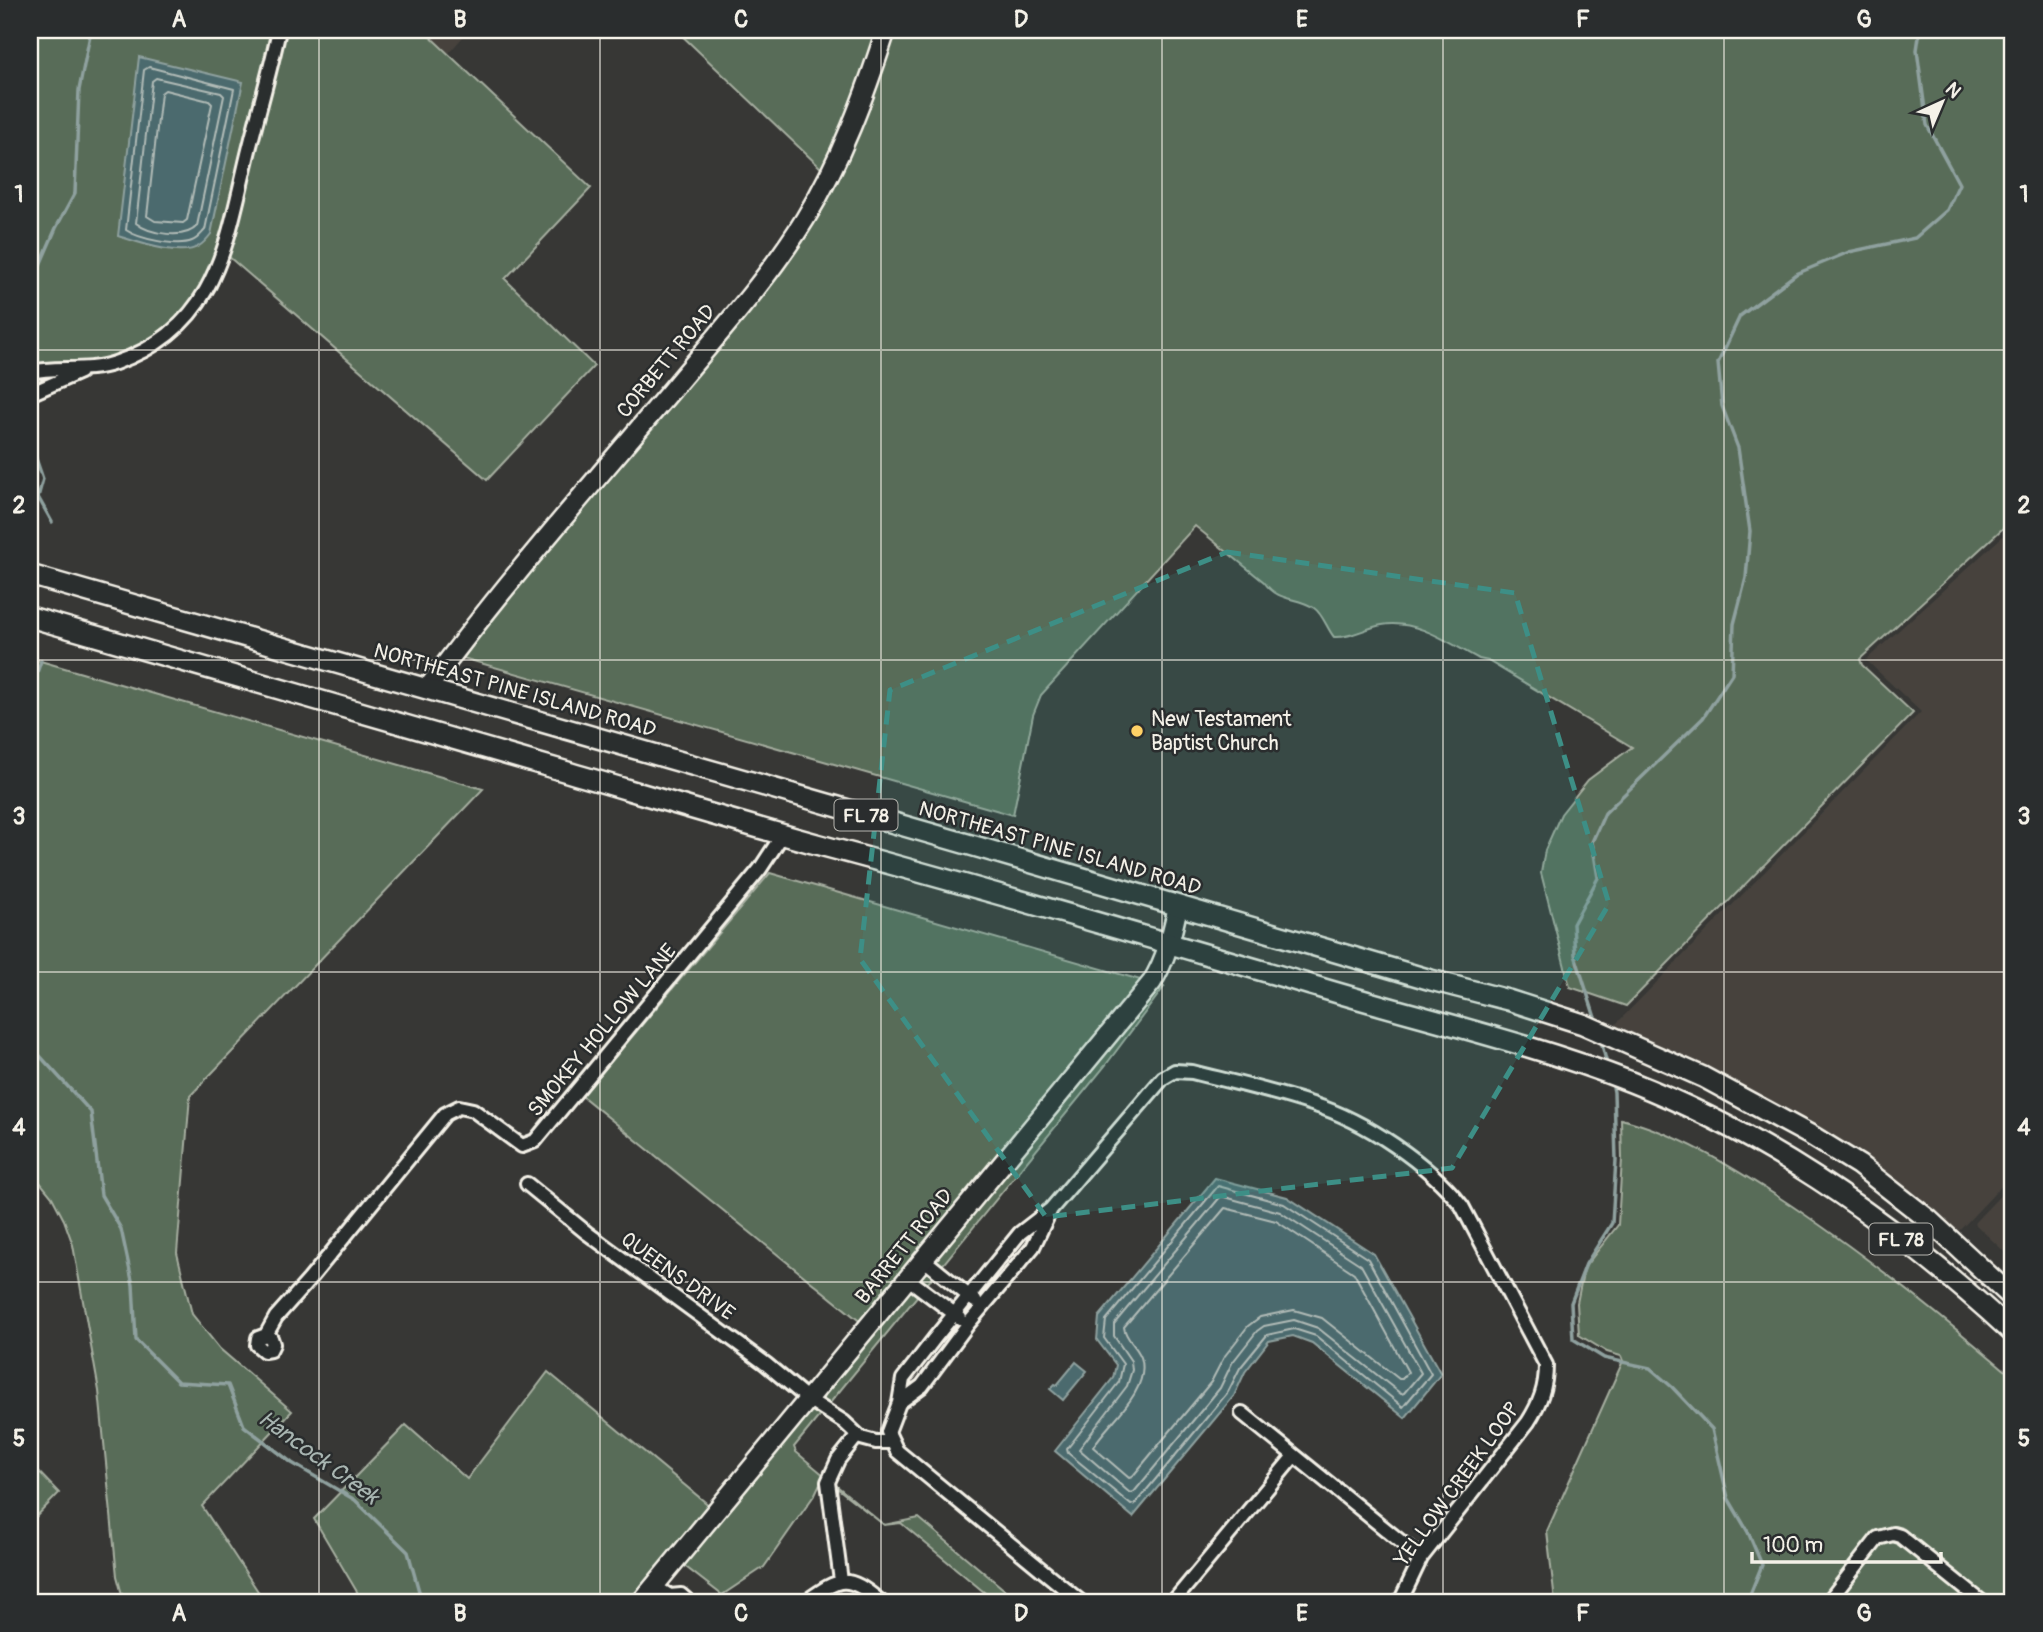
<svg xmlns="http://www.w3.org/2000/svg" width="2043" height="1632" viewBox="0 0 2043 1632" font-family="Pangolin,sans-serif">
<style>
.built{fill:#47433e}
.green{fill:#586c58;stroke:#a6aea0;stroke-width:2}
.water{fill:#4c6b6e;stroke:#8fa19f;stroke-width:2}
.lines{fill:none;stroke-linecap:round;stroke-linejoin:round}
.shore{stroke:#b1bbb7;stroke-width:2}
.stream{stroke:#8fa19f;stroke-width:3.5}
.street-casing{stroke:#f4f1e8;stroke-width:18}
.secondary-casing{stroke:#f4f1e8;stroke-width:23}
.primary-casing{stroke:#f4f1e8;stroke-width:24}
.street{stroke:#2a2d2e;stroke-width:12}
.secondary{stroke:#2a2d2e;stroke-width:18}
.primary{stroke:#2a2d2e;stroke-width:19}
.marked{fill:#3d8f86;fill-opacity:0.2;stroke:#3d8f86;stroke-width:5;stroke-dasharray:14 9;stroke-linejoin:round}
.grid{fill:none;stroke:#f4f1e8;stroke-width:2;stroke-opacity:0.55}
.poi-dot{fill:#ffd166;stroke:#2a2d2e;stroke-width:2.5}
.labels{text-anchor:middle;stroke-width:5;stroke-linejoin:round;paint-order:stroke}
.shield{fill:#2a2d2e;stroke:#b7b6b0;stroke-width:2}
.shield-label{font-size:19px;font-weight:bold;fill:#f4f1e8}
.street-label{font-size:21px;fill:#f4f1e8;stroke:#2a2d2e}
.poi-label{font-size:21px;fill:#f4f1e8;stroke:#2a2d2e;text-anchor:start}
.water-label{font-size:23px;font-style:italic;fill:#a8b5b1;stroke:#2a2d2e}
.neatline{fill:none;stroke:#f4f1e8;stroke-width:2.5}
.grid-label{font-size:23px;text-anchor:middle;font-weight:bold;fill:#f4f1e8}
</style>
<rect width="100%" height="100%" fill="#373735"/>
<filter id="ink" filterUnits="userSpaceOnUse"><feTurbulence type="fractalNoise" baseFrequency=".0143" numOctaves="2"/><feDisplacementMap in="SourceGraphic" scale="14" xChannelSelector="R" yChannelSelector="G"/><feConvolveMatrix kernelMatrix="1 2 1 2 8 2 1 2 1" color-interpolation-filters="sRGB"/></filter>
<g filter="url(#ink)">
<!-- built -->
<path class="built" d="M423 30H469L448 54Z
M2013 527V1174L1959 1231 1856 1153 1780 1108 1688 1058 1615 1025 1921 712 1866 660Z
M2013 1182V1260L1974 1223Z"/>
<!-- green -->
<path class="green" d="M30 30H423L591 188 505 279 594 366 487 480 229 257 216 289 205 304 190 320 143 354 30 384Z
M676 30H879L858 93 823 170Z
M893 30H2013V519L1860 659 1862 665 1913 713 1626 1006 1570 987 1541 873 1545 850 1561 814 1588 780 1632 747 1488 661 1479 659C1449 643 1417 619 1382 625 1365 628 1351 638 1334 637 1327 629 1323 614 1314 608 1296 596 1279 603 1264 582L1195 526 1041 695 1033 715 1013 815 459 657 763 290Z
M30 658 483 789 190 1096 177 1253 192 1314 220 1349 292 1411 202 1506 265 1602H124L117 1576 99 1391 73 1245 64 1220 52 1197 30 1170Z
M770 873 1144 981 862 1323 582 1096Z
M1158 985 1164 987 1105 1066 794 1447 796 1452 884 1525 919 1518 1019 1602H996L901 1523 884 1525 823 1477 815 1494 764 1567 722 1595 682 1564Z
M1621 1119C1677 1133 1729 1165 1777 1196 1861 1251 1937 1312 2013 1377V1602H1555L1547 1531 1623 1361 1621 1356 1607 1352 1579 1335 1577 1303 1584 1268 1618 1225 1622 1159Z
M548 1372 711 1507 632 1602H363L314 1519 406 1425 467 1479Z
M30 1463 59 1493 30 1523Z"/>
<!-- water -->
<path class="water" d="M139 57 243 82 211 234C208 238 204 243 199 246 181 258 137 242 118 236Z
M1215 1178 1287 1197 1374 1254 1441 1374 1405 1418 1312 1343 1293 1336 1269 1341 1245 1372 1234 1396 1133 1517 1055 1451 1113 1378 1116 1365 1097 1340 1099 1317Z
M1076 1362 1087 1371 1063 1400 1050 1389 1055 1384 1057 1385Z"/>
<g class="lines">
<!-- shore -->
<path class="shore" d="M149 67 234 89 205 230C201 234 198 239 192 241 177 247 139 239 126 230L144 70Z
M156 78 221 93 224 96 197 226C185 240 149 234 136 223L152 81Z
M165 90 209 101 212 104 187 220 183 223 155 221 147 216 161 93Z
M1218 1186 1284 1204 1368 1259 1431 1374 1403 1407 1316 1336 1294 1329 1267 1335 1240 1368 1228 1392 1135 1504 1131 1505 1068 1453 1067 1449 1119 1382 1123 1364 1104 1338 1106 1320Z
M1221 1196 1280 1212 1361 1265 1421 1373 1404 1393 1401 1394 1318 1328 1294 1320 1264 1326 1257 1331 1232 1363 1220 1388 1134 1492 1130 1493 1079 1449 1127 1386 1132 1370 1131 1361 1114 1336V1324Z
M1225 1208 1276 1221 1354 1273 1408 1372 1402 1379H1399L1322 1318 1294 1310 1260 1317 1248 1326 1224 1357 1211 1382 1132 1477 1129 1478 1093 1447C1108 1422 1148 1394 1142 1361 1140 1348 1125 1340 1124 1327Z"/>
<!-- stream -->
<path class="stream" d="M30 288 56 228 75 193 79 90 91 30
M30 441 43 479 38 497 52 522
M30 693 41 661
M1597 1024 1575 955 1573 924 1598 878 1592 842 1605 813 1703 718 1732 674 1734 624 1746 578 1750 531 1738 448 1722 406 1718 363 1740 316 1796 274 1849 252 1915 238 1947 210 1959 184 1927 125 1917 50 1920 30
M1601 1041 1607 1064
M30 1045 91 1112 101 1195 121 1229 133 1285 136 1340 178 1382 228 1385 244 1426 292 1463 355 1500 408 1552 422 1602
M1612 1082 1614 1092 1616 1160 1612 1223 1586 1264 1571 1303 1573 1339 1604 1358 1650 1368 1672 1387 1712 1429 1728 1498 1748 1532 1762 1565 1747 1602"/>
<!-- street casing -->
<g class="street-casing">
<path id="street" d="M30 372C58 366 87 373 115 363 217 328 226 245 248 154 258 113 270 72 279 30
M30 394 80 372
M527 1184 587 1233 766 1364 808 1399 844 1422 861 1438 876 1442H893
M923 1259 975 1301
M907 1278 960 1318
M266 1335 271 1338 273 1344 270 1350 264 1351 257 1345 258 1338 266 1335 276 1317 309 1280 445 1114 459 1107 473 1110 522 1146 535 1141 760 869 783 834
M899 1403 922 1386 968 1324 1033 1247 1051 1209
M1242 1413 1421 1558
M841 1581 828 1482 838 1460 858 1435
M654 1586 670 1596 681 1595 689 1602
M805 1602C841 1577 846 1573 881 1602
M1081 1602 897 1451 888 1432 899 1403 903 1379 934 1339 1020 1233 1051 1209 1163 1078 1175 1071 1192 1072C1232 1082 1273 1091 1312 1104 1366 1121 1428 1163 1462 1206L1546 1365C1546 1388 1540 1403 1528 1422L1421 1558 1400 1602
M1173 1602 1294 1456
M1828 1602 1878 1538 1893 1534 1900 1536 1982 1602"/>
</g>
<!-- secondary casing -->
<g class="secondary-casing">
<path id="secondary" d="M427 689C504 584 591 486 675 386 720 332 768 279 805 219 841 160 865 95 886 30
M641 1602 1152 982C1167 958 1172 933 1178 906"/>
</g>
<!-- primary casing -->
<g class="primary-casing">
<path id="primary" d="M30 575 988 850 1431 980 1508 1000 1583 1024 1703 1077 1812 1136 1859 1165 1929 1220 2013 1298
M30 617C208 668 386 720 564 771 653 797 742 824 831 848 993 891 1154 939 1314 986 1420 1018 1528 1042 1631 1082 1774 1138 1901 1229 2013 1333"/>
</g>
<!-- street -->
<use href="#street" class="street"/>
<!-- secondary -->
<use href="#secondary" class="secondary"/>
<!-- primary -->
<use href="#primary" class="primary"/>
</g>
</g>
<!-- marked area -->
<path class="marked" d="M1227 552 1515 593 1609 904 1452 1168 1046 1217 860 959 890 690Z"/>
<!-- grid -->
<path class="grid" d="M319 30V1602M600 30V1602M881 30V1602M1162 30V1602M1443 30V1602M1724 30V1602M30 350H2013M30 660H2013M30 972H2013M30 1282H2013"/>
<!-- markers -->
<circle class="poi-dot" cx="1137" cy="731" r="7"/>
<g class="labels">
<!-- shield labels -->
<g class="shield">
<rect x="834.5" y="799.5" width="63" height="31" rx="5"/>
<rect x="1869.5" y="1223.5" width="63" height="31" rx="5"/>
</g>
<g class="shield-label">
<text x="866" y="822">FL 78</text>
<text x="1901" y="1246">FL 78</text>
</g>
<!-- street labels -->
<g class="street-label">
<text transform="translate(666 361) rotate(-50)" y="7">CORBETT ROAD</text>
<text transform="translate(515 690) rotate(16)" y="7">NORTHEAST PINE ISLAND ROAD</text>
<text transform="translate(1060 848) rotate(16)" y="7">NORTHEAST PINE ISLAND ROAD</text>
<text transform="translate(602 1030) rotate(-50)" y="7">SMOKEY HOLLOW LANE</text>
<text transform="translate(904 1246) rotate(-51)" y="7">BARRETT ROAD</text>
<text transform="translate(678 1276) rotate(36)" y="7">QUEENS DRIVE</text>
<text transform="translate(1457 1484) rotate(-54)" y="7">YELLOW CREEK LOOP</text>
</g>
<!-- poi labels -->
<g class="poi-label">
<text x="1151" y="726">New Testament<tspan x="1151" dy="24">Baptist Church</tspan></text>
</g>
<!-- water labels -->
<g class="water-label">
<text transform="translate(319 1457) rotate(36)" y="8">Hancock Creek</text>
</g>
</g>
<!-- margin -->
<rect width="2043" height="1632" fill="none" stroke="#2a2d2e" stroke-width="77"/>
<!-- north arrow -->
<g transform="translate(1942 102) rotate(44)" stroke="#2a2d2e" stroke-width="5" paint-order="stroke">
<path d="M0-5L12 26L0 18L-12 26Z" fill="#f4f1e8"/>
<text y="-10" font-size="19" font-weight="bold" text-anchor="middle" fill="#f4f1e8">N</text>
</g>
<!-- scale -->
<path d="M1752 1552v10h189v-10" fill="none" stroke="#f4f1e8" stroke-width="3.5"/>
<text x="1763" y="1552" font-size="21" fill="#f4f1e8" stroke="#2a2d2e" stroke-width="5" paint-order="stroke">100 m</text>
<rect x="38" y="38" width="1966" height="1556" class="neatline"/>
<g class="grid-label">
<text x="179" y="27">A</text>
<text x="460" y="27">B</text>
<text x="741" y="27">C</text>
<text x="1021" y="27">D</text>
<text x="1302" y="27">E</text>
<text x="1583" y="27">F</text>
<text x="1864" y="27">G</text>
<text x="19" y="202">1</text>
<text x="2024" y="202">1</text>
<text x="19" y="513">2</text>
<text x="2024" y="513">2</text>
<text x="19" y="824">3</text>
<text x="2024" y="824">3</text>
<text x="19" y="1135">4</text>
<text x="2024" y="1135">4</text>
<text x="19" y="1446">5</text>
<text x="2024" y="1446">5</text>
<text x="179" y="1621">A</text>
<text x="460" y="1621">B</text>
<text x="741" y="1621">C</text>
<text x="1021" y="1621">D</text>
<text x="1302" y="1621">E</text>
<text x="1583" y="1621">F</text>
<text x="1864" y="1621">G</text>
</g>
</svg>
